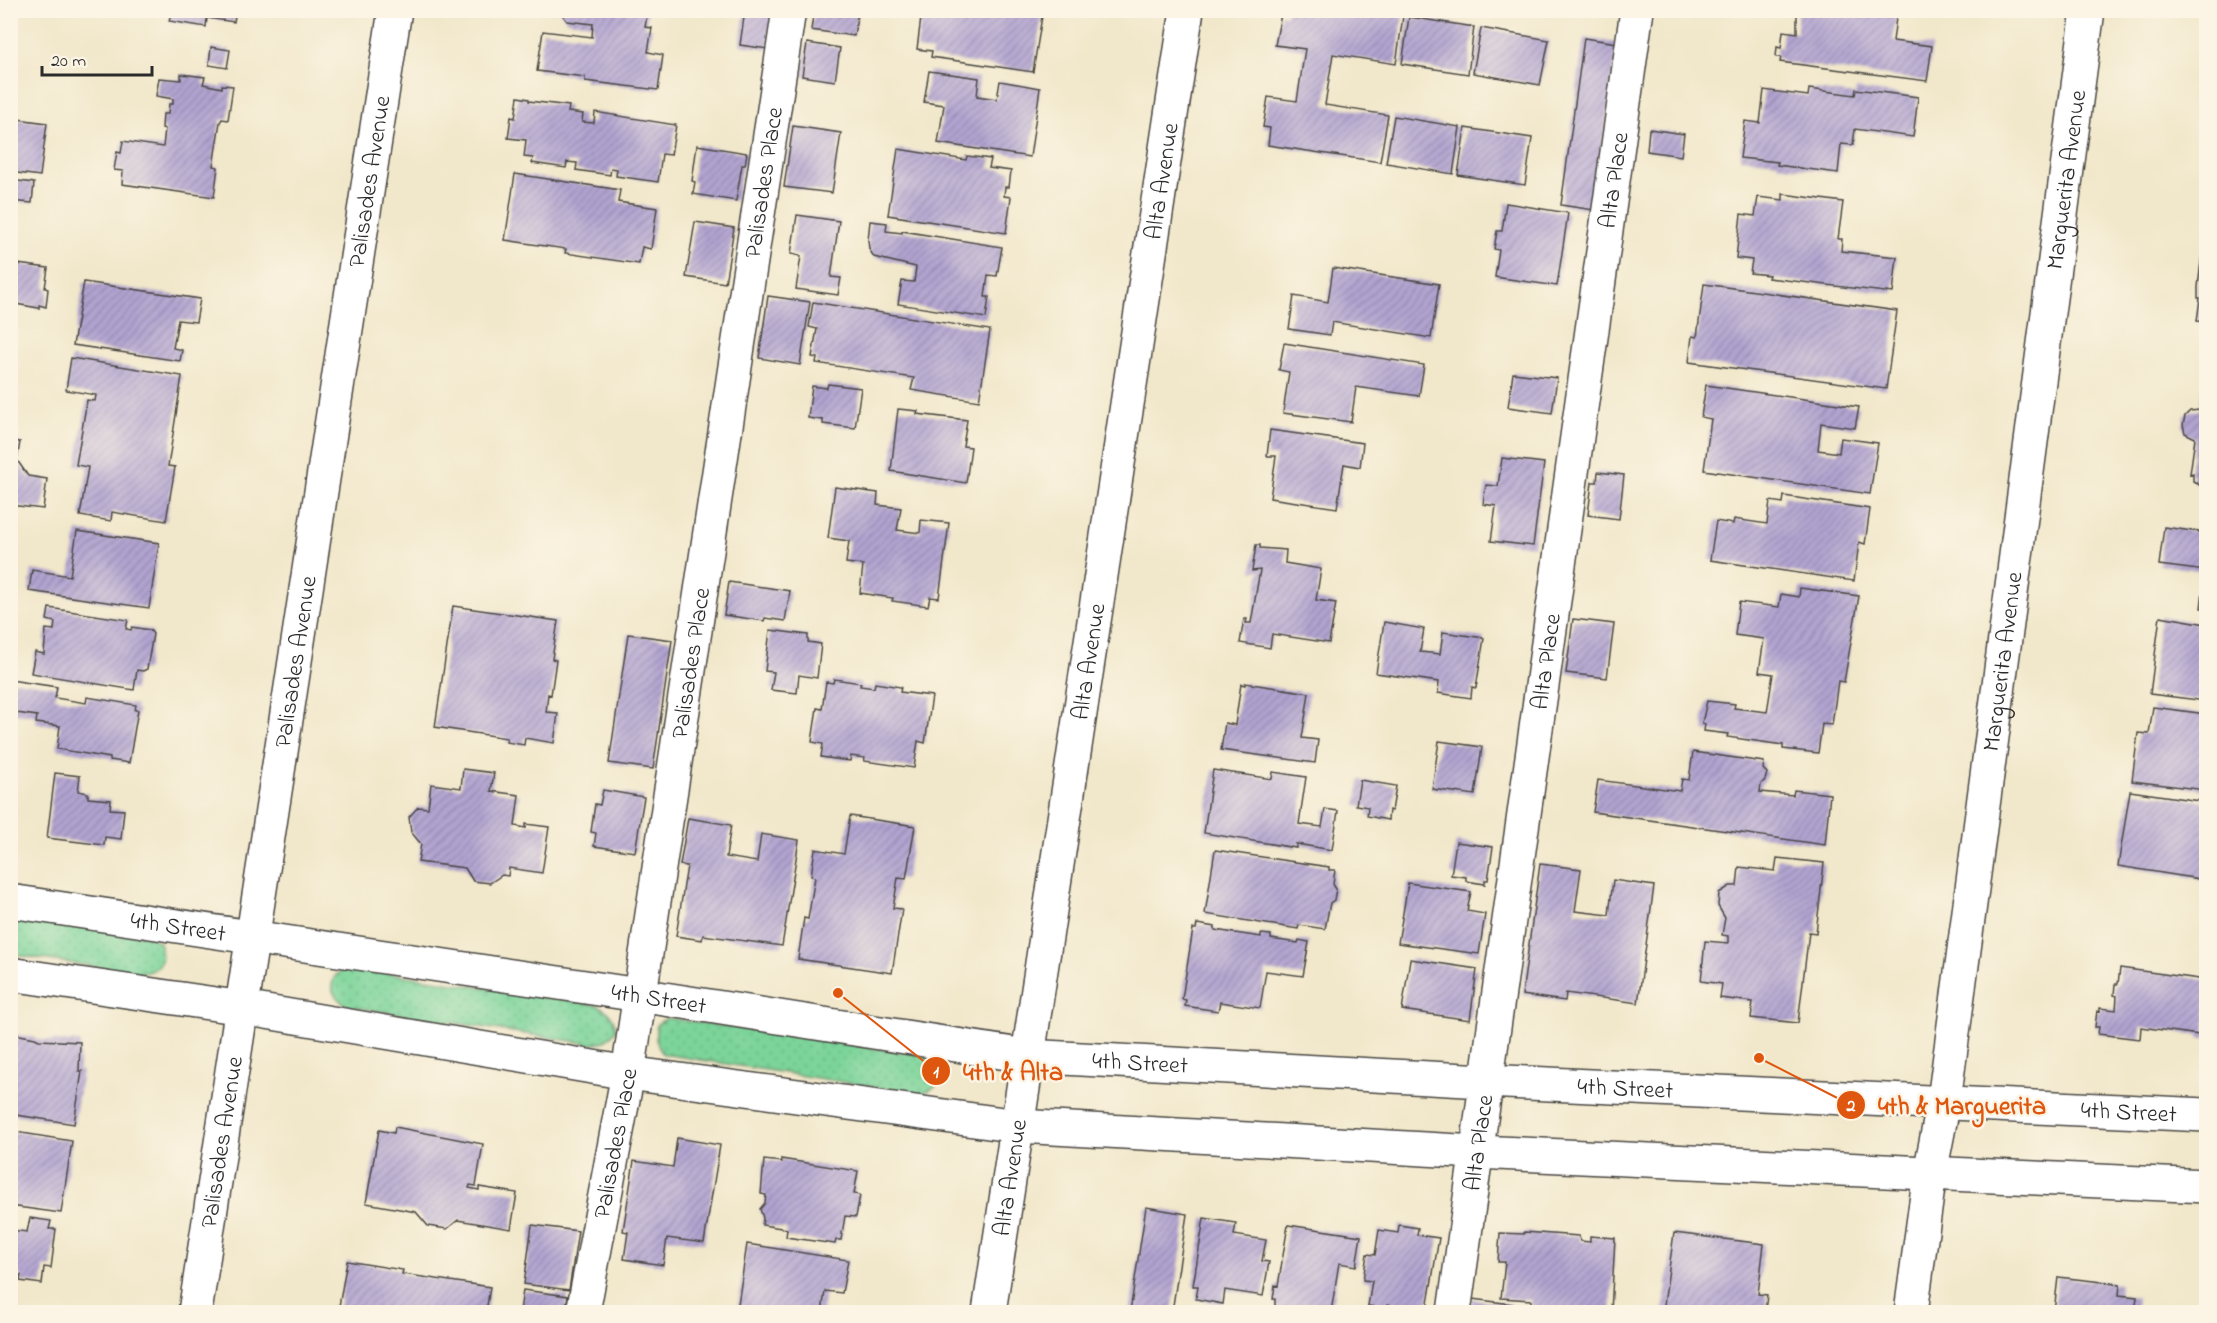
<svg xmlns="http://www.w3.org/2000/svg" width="2217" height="1323" viewBox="0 0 2217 1323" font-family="'Indie Flower',sans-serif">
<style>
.grass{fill:url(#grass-dots);stroke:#548062;stroke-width:1.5}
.building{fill:url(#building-hatch)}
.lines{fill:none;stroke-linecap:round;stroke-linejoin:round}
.minor-casing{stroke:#494743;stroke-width:36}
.minor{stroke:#fff;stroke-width:33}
.labels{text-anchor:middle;stroke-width:5;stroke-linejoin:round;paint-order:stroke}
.street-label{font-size:24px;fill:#2b2b2b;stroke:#fcf5e5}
.leader{fill:none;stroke:#df570e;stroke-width:2}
.callout-dot{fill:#df570e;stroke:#fcf5e5;stroke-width:2}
.mark-label{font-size:18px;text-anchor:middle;font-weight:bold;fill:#fff}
.callout-label{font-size:26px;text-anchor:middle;font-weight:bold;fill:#df570e;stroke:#fcf5e5;stroke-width:5;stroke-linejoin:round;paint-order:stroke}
</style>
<defs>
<pattern id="grass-dots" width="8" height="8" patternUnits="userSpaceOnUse" patternTransform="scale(1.5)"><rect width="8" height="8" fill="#7cd49a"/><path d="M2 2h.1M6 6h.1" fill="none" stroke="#6bb685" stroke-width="1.8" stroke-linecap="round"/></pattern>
<pattern id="building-hatch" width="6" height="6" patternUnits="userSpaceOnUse" patternTransform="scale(1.5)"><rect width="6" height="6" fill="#b2a4d1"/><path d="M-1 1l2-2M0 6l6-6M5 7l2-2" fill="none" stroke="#9186aa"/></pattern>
</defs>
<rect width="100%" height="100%" fill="#fcf5e5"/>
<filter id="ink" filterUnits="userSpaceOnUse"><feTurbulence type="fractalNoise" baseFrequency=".0167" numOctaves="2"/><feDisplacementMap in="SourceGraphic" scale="12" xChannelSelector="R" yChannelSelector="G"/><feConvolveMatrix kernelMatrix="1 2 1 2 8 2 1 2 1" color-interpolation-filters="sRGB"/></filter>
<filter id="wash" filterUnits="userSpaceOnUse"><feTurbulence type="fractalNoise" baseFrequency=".008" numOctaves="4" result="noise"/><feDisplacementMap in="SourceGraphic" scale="24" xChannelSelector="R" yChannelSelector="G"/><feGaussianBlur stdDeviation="1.35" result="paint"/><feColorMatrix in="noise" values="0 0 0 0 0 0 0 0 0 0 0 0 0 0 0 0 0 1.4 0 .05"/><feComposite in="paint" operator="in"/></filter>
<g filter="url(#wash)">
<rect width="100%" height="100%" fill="#f1e7ca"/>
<!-- grass -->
<path class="grass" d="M10 914 149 936 159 942C167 964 157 973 136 973L11 954Z
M345 968H354L597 1005C609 1011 614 1016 616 1030 608 1040 603 1044 590 1044L347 1006C330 995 325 980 345 968Z
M667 1018 928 1056C950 1072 941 1088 919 1094L663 1054C656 1044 654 1037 657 1024Z"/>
<g id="blocks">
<!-- building -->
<path class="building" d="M166 10H236L234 22 207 18 206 27 169 21 171 13Z
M559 10H648L645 27 652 28 648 52 663 55 658 90 585 81V77L537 71 543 31 592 37 593 24 567 21Z
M745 10H773L768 49 740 45Z
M814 10H858L854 36 811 30Z
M922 10H1043L1033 72 931 57 932 51 917 49Z
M1287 10H1370L1403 16 1396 64 1333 54 1325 105 1388 115 1380 162 1268 145 1270 128 1263 127 1268 97 1297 101 1305 49 1275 45 1281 14 1286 15Z
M1459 10H1489V16Z
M1802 10H1897L1893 41 1932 46 1927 81 1780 62 1781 57H1776L1777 47 1781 48 1783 31 1797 33V13H1802Z
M1409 17 1474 27 1468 74 1402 64Z
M1481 28 1549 40 1540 85 1473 73Z
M1584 38 1617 43 1594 210 1561 205Z
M807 43 840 48 835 81 802 76Z
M211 47 230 50 227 68 209 65Z
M929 71 979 78 977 96 997 99 1000 81 1040 88 1030 157 938 143 944 105 924 102Z
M181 74 205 77 203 84 222 88V85L233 86 228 120 222 119 220 122 213 166 218 167 214 197 122 184 123 171 114 170 117 152 121 153 123 141 163 147 165 129 162 128 163 114H168L169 104H173V99L156 96 159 78 181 80Z
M1809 89 1855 95 1856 89 1918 97 1913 137 1855 129 1853 145 1841 144 1838 173 1777 165 1778 162 1740 158 1745 121 1760 123 1764 90 1808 96Z
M518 97 529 99V101L569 106 568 112 583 114 582 122 594 123 595 112 676 125 671 155 662 154 658 182 616 176 617 169 611 168 610 175 576 170 577 163 567 162 566 168 532 163 533 158 524 157 526 140 508 138 511 117 515 118Z
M1394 116 1460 127 1453 174 1386 163Z
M10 118 47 123 40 176 10 172Z
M793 126 841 133 832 193 784 187Z
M1465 128 1532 138 1525 185 1458 175Z
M1649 129 1684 134 1681 156 1647 151Z
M697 145 747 153 745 165H742L736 201 693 194 695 182 692 181Z
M898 149 966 160 967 156 991 159 989 168 1011 171 1009 187H1005L1004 196 1011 197 1006 233 888 215Z
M515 174 620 190 618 202 657 208 651 249 642 247 639 264 565 253 566 249 505 240Z
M10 180 34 183 32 203 10 201Z
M1783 194 1843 202 1838 239H1842L1841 251 1897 257 1893 293 1768 278 1769 275 1750 273 1752 260 1736 258 1741 214 1755 216 1758 197 1783 200Z
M1506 203 1568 213 1557 286 1495 277 1499 250 1494 249 1497 231H1502Z
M797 215 839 221 831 277 841 278 838 295 796 289 801 256 791 254Z
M870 221 887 223 886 231 902 233V231L1002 247 997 276 988 275 985 297H989L986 318 898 304 902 281 914 282 916 267 874 257 869 249 868 240Z
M695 222 734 228 725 283 686 277Z
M2202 254H2206V322L2197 321 2200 298H2198V287Z
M10 263 48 268 45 288 48 289 46 307 39 305V308L10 303Z
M1333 268 1439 284 1431 338 1332 322 1330 335 1289 329 1294 296 1328 302Z
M84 282 200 299 196 322 178 320 173 348 182 350 180 361 73 345Z
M1704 284 1897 311 1886 389 1689 362 1692 336 1697 337Z
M768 296 810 302 800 365 759 358Z
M813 302 990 330 979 401 911 390 914 378 816 363 817 358 812 357 817 329 809 327Z
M1284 343 1424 365 1419 396 1356 387 1351 422 1283 413 1289 372 1279 370Z
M71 358 182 376 168 466 175 467 166 521 112 512 111 521 80 516 88 467 76 465 87 400 95 401 96 395 66 390Z
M2206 371V484L2201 486 2193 481V473L2190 474 2195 438 2185 433 2183 425 2185 416 2190 411 2200 410 2204 374Z
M1513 373 1557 378 1552 413 1508 407Z
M828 384 861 388 855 428 823 424V420L808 418 812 386 827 388Z
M1706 385 1859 407 1855 428 1821 423 1818 450 1839 453 1841 438 1878 443 1870 494 1704 470 1711 419 1701 417Z
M898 409 918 411 917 414 967 420 963 446 971 447 966 483 891 471Z
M1270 430 1363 443 1360 467 1344 464 1337 508 1270 498 1276 456H1267Z
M10 441 20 442 17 460 28 476 47 479 43 509 10 505Z
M1502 458 1544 463 1533 546 1491 541 1496 506 1483 504 1486 485 1498 486Z
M1598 472 1624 475 1619 519 1588 515 1592 482H1597Z
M835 487 878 493 877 505 901 508 897 530 920 533 921 520 949 523 939 598 930 597 928 606 892 601 893 598 860 593 863 565 846 563 849 541 828 538Z
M1784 496 1870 509 1865 544 1859 542 1854 581 1710 560 1716 521 1733 524 1734 519 1767 524 1770 501 1783 503Z
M2164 527 2206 533V571L2159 565Z
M77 531 159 543 149 608 29 591 32 570 70 576Z
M1256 545H1260V548L1286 550 1285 563 1321 569 1316 600 1336 603 1329 643 1272 634 1270 648 1240 643 1244 619H1247L1246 623H1251L1260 570 1252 571Z
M2205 574H2206V609L2201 608Z
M729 582 790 591 785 621 765 618 764 621 724 615Z
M1800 588 1859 596 1844 682 1838 681 1832 725 1822 724 1818 753 1783 749V745L1727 737 1728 734 1704 731 1705 724 1702 723 1707 701 1735 704 1734 708 1767 712 1773 674 1759 672 1764 639 1735 635 1739 602 1779 607 1781 594 1799 597Z
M453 606 558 621 552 659 556 660 551 695 548 694 546 712 558 713 554 743 525 738 524 745 506 742 507 738 435 727Z
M49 608 128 620 126 629 131 630 132 627 150 630 153 634 147 669 143 671 137 670 134 690 31 673 35 652 44 654 46 629 54 630 55 622 47 620Z
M2160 616 2206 624V701L2150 694Z
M1573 619 1614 624 1607 678 1566 673Z
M1384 622 1424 629 1420 652 1440 654 1443 632 1484 638 1476 688 1472 687 1471 698 1438 693 1439 682 1376 673Z
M770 630 808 635V642L821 644 817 678 799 675 797 693 771 690 774 672 765 671Z
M628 634 672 640 653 769 609 763Z
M834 679 861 683 860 686 874 688 875 683 901 687 900 692 932 696 925 743 918 741 914 768 864 761 865 758 851 756 850 761 821 757 823 744 812 742 817 708 822 709 826 682 833 683Z
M10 680 57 687 55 698 86 703 87 697 136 705 135 710H138L129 763 110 760V758L57 749 60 726 36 723 37 716 10 712Z
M1245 683 1309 693 1302 738 1318 740 1315 763 1221 750 1225 723 1235 725 1241 684 1245 685Z
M2153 707 2206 714V790L2132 781 2138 733 2149 734Z
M1439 741 1482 747 1475 795 1432 789Z
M1693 752 1764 762 1763 769 1767 773 1765 780 1761 784 1760 792 1793 795 1794 790 1830 794 1825 845 1593 812 1598 780 1680 791 1682 779 1689 780Z
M463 769 494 773 491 791 519 795 515 826 526 828V824L549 827 542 873 509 868 508 876 502 875 490 883 473 881 465 868 418 862 421 844 411 832 409 817 418 807 428 808 431 784 461 788Z
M1213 770 1272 779 1273 772 1306 777 1299 824 1322 827 1325 809 1338 811 1332 850 1296 844V848L1204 833Z
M55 773 80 776 78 791 88 793V798L111 800 110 809 124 810 121 839 105 837 104 845 47 838Z
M1360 780 1396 786 1392 811 1389 810 1388 820 1367 816 1368 807 1356 805Z
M603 790 644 797 635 852 594 846 596 833 591 832 595 804 600 805Z
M2130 791 2206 802V880L2118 866Z
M850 816 915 826 906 879 898 878 893 908 902 909 892 973 798 959 804 918 808 919 815 877 811 876 815 849 844 854Z
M688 818 731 825 726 857 757 862 761 834 799 840 782 946 703 935 702 940 676 936 687 866 680 865Z
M1456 842 1493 847 1488 880H1485V884L1466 881V877L1451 875Z
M1215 850 1329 867V870H1335L1333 884 1336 889 1334 900 1330 903 1325 929 1299 925 1298 929 1205 914Z
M1777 858 1824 863 1816 933 1809 932 1798 1023 1751 1018 1753 1002 1720 998 1722 984 1701 981 1705 941 1728 943V936L1722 935 1725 918 1718 906 1719 893 1730 886H1737L1739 867 1775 871Z
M1540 864 1581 869 1575 911 1609 915 1613 880 1654 886 1638 1003 1566 993 1565 1001 1522 995Z
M1408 883 1471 892 1467 911 1485 914 1479 954 1398 943Z
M1197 924 1215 927V930L1261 937V934L1271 935V939L1298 943 1299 940 1309 942 1303 976 1266 971 1260 1008 1220 1002 1218 1011 1185 1006 1186 1000 1182 999 1193 929H1196Z
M1410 959 1477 969 1470 1020 1402 1010Z
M2120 968 2206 980V1039L2199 1038V1035L2141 1027 2140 1039 2098 1034 2099 1027H2095L2097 1011 2100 1012V1008L2116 1010 2117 996 2114 995 2115 984H2118Z
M10 1033 35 1038 39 1040 80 1042 79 1071H82L74 1124 10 1114Z
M395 1127 483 1144 476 1186 470 1185 469 1188 479 1190V1187L517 1193 511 1229 458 1220 447 1229 428 1226 416 1212 366 1203 379 1130 394 1133Z
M10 1131 72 1141 61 1213 10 1206Z
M677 1138 720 1145 704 1243 667 1238 663 1265 624 1259 628 1232 623 1231 634 1161 673 1167Z
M781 1159 858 1171 854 1194 860 1195 856 1217 845 1216 841 1240H836L835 1244 786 1237 787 1229 762 1225 763 1218 760 1209 765 1203 766 1195 761 1194 764 1160 782 1162Z
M1146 1207 1187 1214 1172 1312H1130Z
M30 1218 51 1221 49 1229H56L51 1268 44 1267 42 1284 20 1281 21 1275 10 1274V1230L27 1232Z
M1204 1218 1236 1223 1234 1235 1266 1240 1262 1261 1269 1262 1263 1296 1225 1290 1223 1304 1196 1299 1198 1286H1193Z
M532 1225 578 1231 569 1290 524 1284Z
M1288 1225 1361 1236 1356 1266 1339 1263 1331 1312H1277L1278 1307 1275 1306V1299H1273L1275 1285 1278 1286Z
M1399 1225 1418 1228 1417 1235 1439 1238 1427 1309 1433 1310V1312H1400L1401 1307 1387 1305V1308H1381V1311L1374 1310V1307L1368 1306 1372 1281 1363 1280 1367 1254 1375 1255 1379 1230 1398 1233Z
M1524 1232 1579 1236 1580 1241 1590 1242V1236L1615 1238 1611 1312H1530L1531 1300 1501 1298 1505 1262H1498L1500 1233 1524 1234Z
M1674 1233 1764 1244 1758 1294 1767 1295 1765 1312H1663Z
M747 1244 848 1260 842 1293 825 1291 822 1312 737 1311Z
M347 1261 403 1270 402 1274 490 1287 486 1312H338Z
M2058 1277 2120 1284 2119 1295 2137 1297 2135 1312H2054Z
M523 1290 568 1296 565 1312H520Z
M1472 1299 1512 1304 1511 1312H1471Z"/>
</g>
</g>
<g filter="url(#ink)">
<use href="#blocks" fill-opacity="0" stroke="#494743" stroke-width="1.5"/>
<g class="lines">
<!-- minor casing -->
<g class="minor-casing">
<g id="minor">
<path id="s1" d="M10 901 639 995 1026 1056 1485 1081 2206 1115"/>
<path d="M10 974 243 1008 628 1073 1018 1126 1477 1152 2206 1186"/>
<path id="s2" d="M195 1312 395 10"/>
<path id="s3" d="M583 1312 628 1073 789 10"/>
<path id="s4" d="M989 1312 1187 10"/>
<path id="s5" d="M1454 1312 1637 10"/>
<path id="s6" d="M1911 1312 1930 1173 1944 1101 2088 10"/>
</g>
</g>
<!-- minor -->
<use href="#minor" class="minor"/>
</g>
</g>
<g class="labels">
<!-- street labels -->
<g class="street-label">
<text dy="8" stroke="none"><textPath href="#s5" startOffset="1143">Alta Place</textPath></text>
<text dy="8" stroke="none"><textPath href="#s6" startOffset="1143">Marguerita Avenue</textPath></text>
<text dy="8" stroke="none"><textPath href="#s2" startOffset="1144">Palisades Avenue</textPath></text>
<text dy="8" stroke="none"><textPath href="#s4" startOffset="1144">Alta Avenue</textPath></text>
<text dy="8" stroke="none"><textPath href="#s3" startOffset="1144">Palisades Place</textPath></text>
<text dy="8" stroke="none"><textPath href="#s4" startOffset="658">Alta Avenue</textPath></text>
<text dy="8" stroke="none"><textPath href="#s5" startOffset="657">Alta Place</textPath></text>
<text dy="8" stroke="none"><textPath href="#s2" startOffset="658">Palisades Avenue</textPath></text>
<text dy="8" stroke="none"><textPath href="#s3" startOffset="658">Palisades Place</textPath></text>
<text dy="8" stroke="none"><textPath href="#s6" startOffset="657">Marguerita Avenue</textPath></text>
<text dy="8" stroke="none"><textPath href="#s1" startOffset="170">4th Street</textPath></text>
<text dy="8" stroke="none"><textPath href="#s1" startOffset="656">4th Street</textPath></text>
<text dy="8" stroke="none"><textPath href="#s1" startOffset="1142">4th Street</textPath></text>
<text dy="8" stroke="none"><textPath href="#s1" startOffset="1628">4th Street</textPath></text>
<text dy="8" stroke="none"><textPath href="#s1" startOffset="2132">4th Street</textPath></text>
<text dy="8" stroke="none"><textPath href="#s2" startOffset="172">Palisades Avenue</textPath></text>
<text dy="8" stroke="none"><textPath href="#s3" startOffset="172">Palisades Place</textPath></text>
<text dy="8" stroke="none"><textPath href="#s5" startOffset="171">Alta Place</textPath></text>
<text dy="8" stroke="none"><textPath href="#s4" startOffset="136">Alta Avenue</textPath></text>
</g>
</g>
<!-- callouts -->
<path class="leader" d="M838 993L936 1071M1759 1058L1851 1105"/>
<g class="callout-dot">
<circle cx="838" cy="993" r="6"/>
<circle cx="1759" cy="1058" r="6"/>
<circle cx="936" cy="1071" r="15"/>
<circle cx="1851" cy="1105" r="15"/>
</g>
<g class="mark-label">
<text x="936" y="1077">1</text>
<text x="1851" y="1111">2</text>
</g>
<g class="callout-label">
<text x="1013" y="1080">4th &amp; Alta</text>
<text x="1962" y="1114">4th &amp; Marguerita</text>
</g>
<!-- margin -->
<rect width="2217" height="1323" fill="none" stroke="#fcf5e5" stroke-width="36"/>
<!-- scale -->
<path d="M42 66v9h110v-9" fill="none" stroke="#2b2b2b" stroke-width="3"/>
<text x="51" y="66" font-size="18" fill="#2b2b2b" stroke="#fcf5e5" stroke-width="4.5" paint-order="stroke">20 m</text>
</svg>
